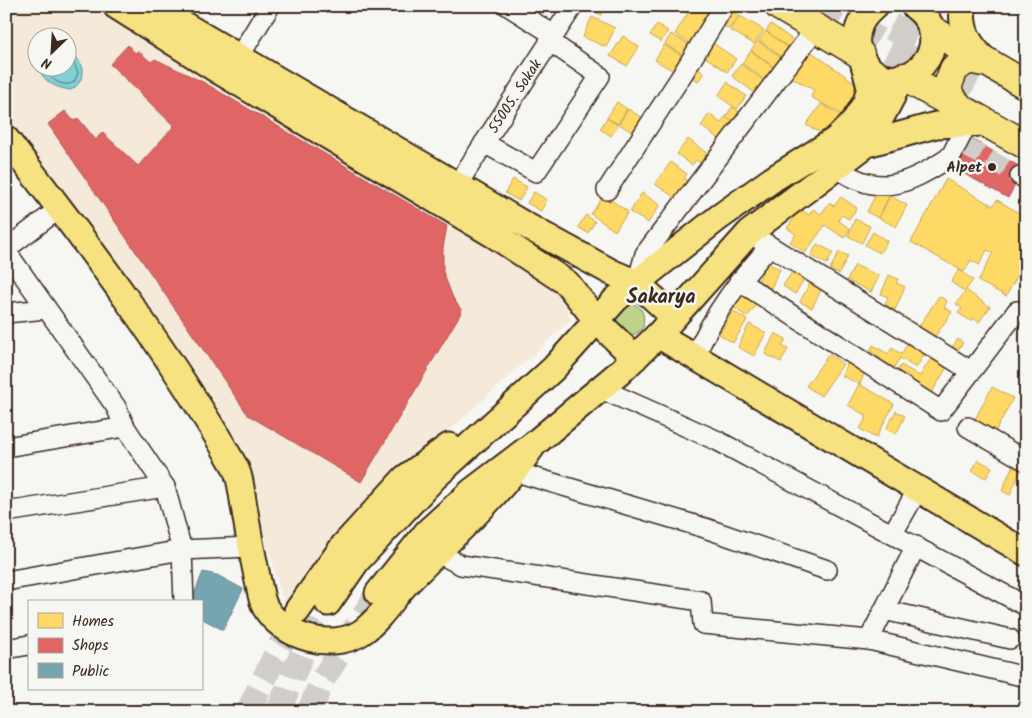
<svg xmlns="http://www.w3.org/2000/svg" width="1032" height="718" viewBox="0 0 1032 718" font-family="Kalam,sans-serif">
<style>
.built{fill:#f5e9da;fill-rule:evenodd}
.green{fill:#bdd389;stroke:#7c7e54}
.water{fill:#7fd0d7;stroke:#648e8d}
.homes{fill:#ffd966;stroke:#c4a450}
.shops{fill:#e06666;stroke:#ae5450}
.public{fill:#76a5af;stroke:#648084}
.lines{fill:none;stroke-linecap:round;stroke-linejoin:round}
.shore{stroke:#566c68;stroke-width:1}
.minor-tunnel{stroke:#d1cdc8;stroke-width:19;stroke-dasharray:19 9;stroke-linecap:butt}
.major-tunnel{stroke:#d1cdc8;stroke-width:25;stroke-dasharray:25 12;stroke-linecap:butt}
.highway-tunnel{stroke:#d1cdc8;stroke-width:28;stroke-dasharray:28 14;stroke-linecap:butt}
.minor-casing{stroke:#3b2a1e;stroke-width:22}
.major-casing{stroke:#3b2a1e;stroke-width:29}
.highway-casing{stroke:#3b2a1e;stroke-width:31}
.minor{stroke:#f6f6f2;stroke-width:19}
.major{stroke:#f6e281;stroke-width:25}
.highway{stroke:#f6e281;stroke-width:28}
.poi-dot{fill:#3b2a1e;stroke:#f6f6f2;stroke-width:2}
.labels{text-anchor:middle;stroke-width:5;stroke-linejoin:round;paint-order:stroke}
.street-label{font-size:15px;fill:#3b2a1e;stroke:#f6f6f2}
.poi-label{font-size:15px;font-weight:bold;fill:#3b2a1e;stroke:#f6f6f2;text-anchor:end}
.district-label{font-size:20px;font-weight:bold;fill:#3b2a1e;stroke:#f6f6f2}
</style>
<rect width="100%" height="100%" fill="#f6f6f2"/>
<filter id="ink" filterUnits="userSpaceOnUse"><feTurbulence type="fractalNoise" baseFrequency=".02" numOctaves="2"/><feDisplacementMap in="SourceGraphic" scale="10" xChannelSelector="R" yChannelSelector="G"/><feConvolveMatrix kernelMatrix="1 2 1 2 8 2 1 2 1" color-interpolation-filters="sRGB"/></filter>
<g filter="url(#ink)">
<!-- built -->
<path class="built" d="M6 6H96L562 294 571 320 443 436 286 610 244 464 70 209 6 126ZM38 38H68V68H38Z"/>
<!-- green -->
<path class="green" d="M630 302C643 307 645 314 643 327 634 339 626 336 614 329L612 312Z"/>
<!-- water -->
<path class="water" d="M68 49C83 59 89 80 71 90 56 88 44 83 39 68H68Z"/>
<!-- homes -->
<path class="homes" d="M593 6H606L601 15 591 10Z
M692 6H721L696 47 675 34Z
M726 7 739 15 729 29 717 22Z
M740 16 764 30 754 44 730 30Z
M592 17 615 28 606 47 583 37Z
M657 24 668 31 661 42 650 35Z
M771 24 798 44 793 51 766 31Z
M766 31 793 51 786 60 759 40Z
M671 34 695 48 692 54 685 50 682 55 665 44Z
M623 36 639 47 627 66 610 56Z
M710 41 736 59 727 72 701 54Z
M758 41 786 61 778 70 751 50Z
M664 45 686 58 677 73 655 60Z
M751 51 778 71 769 83 742 63Z
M810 51 854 82 857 98 847 117 811 97 814 90 787 75Z
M741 64 768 84 759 96 732 76Z
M693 65 704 73 698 81 687 74Z
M727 82 746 96 737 109 718 96Z
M617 102 627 109 618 124 607 118Z
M821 104 847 119 829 137 806 125Z
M732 107 741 113 735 122 726 116Z
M628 109 646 120 637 135 619 124Z
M709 114 721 123 725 117 734 123 722 141 701 126Z
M607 118 618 125 611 136 600 129Z
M688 139 709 155 702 164 696 160 692 165 677 154Z
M671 162 687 174 684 178 689 182 677 199 655 184Z
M513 179 527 187 519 201 505 193Z
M946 179 993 206 997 200 1026 217V261L1006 296 978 281 993 253 987 250 979 265 971 260 964 272 911 242Z
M878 190 889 196 878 218 867 212Z
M534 192 547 200 541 211 527 203Z
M642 193 660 205 648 223 630 212Z
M604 195 628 212 615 231 591 214Z
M890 196 907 205 896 227 879 218Z
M841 197 857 208 849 219 842 215 838 220 850 229 844 238 825 225 805 253 790 242 796 234 787 228 800 209 809 215 813 209 821 214 829 203 834 206Z
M586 215 595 222 588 233 578 227Z
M855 219 870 226 862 243 848 236Z
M873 232 887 241 880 253 865 245Z
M817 244 833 252 827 264 811 256Z
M839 252 848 256 839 274 830 269Z
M767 263 780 269 769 292 756 285Z
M855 265 879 276 871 292 847 280Z
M794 269 806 276 795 294 783 286Z
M959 270 973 280 966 290 990 307 979 322 973 318 971 321 958 313 962 308 956 304 965 292 951 282Z
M889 275 898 279 896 283 905 287 895 310 885 305 888 297 881 294Z
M813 277 825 282 812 308 800 302Z
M741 285 760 300 747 317 728 303Z
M939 296 947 301 944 307 952 312 934 338 918 328Z
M733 311 747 320 733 343 719 334Z
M749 324 766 333 754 356 738 347Z
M775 333 786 339 782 346 788 349 781 362 765 354Z
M912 337 929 347 916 368 900 358 891 372 876 363 879 357 870 351 873 345 888 354 892 348 901 354Z
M958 339 963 343 955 354 950 350Z
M934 353 950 362 928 399 893 378 901 365 920 376Z
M829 354 843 364 821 396 806 386Z
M850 357 868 365 860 384 842 376Z
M859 384 894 404 876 438 860 429 867 416 848 405Z
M992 387 1013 398 994 434 973 423Z
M896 411 905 416 896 434 886 429Z
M978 460 992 467 986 478 972 471Z
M1012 467 1021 470 1010 495 1002 491Z"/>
<!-- shops -->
<path class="shops" d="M128 45 135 53 138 51 151 62 155 59 203 82 447 226 443 248V272L453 298 462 311 361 482 248 415 48 124 65 111 74 121 78 118 96 140 102 132 138 166 174 126 110 64Z
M968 137 1024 169 1008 198 952 167Z"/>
<!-- public -->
<path class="public" d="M203 572 217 575 243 589 223 630 201 618V602H191Z"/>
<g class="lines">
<!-- shore -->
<path class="shore" d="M44 68C49 78 62 89 74 82L78 73 73 61 68 54"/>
<!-- minor-tunnel -->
<path class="minor-tunnel" d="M964 146 1020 176"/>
<!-- major-tunnel -->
<path class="major-tunnel" d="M248 712 297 611
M278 712 308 639 328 603
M309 712 323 679 378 593"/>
<!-- highway-tunnel -->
<path class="highway-tunnel" d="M817 6 971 94
M854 6 981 76"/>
<!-- minor casing -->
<g class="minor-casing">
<g id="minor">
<path d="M508 6 554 35"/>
<path d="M239 57 270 6"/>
<path d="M484 143 536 172 600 76 549 41"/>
<path d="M836 167C877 198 907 185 947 159L952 154 967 124"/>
<path d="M1020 176 1026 178"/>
<path id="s1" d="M457 185 573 6"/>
<path d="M607 190 682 75 724 6"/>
<path d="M749 233 971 371"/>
<path d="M6 249 60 208"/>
<path d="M6 251 116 407 125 427 165 487 182 550 184 602"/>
<path d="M739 281 941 411 1017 311"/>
<path d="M637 283 645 254 816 28"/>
<path d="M6 313 46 309"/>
<path d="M695 357C714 312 738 282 770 246"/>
<path d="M599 388 718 441 1026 606"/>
<path d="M968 427 1026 461"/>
<path d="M6 447 125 427"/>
<path d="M516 472 705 528 827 570"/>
<path d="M6 512 165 487"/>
<path d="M893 533 918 489"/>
<path d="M438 553 461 565 701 601 703 624 869 640 1026 677"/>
<path d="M6 581 182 550 250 547"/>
<path d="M884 610 1010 639"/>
<path d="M869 640 916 546"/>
<path d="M6 649 29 645"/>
</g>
</g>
<!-- major casing -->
<g class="major-casing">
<path id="major" d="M116 6 214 68 494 235 567 283 597 321 635 358
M152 6 525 225 611 272 637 283 674 317
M875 6C862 17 855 28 857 46 858 53 862 60 867 66 903 105 964 43 914 6
M963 6C960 29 969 45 985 60
M6 139C87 243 168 350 234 465 240 475 241 488 243 500 247 527 252 554 258 581 260 589 261 599 265 607 282 637 332 652 362 632 379 620 391 601 405 585 449 539 499 497 534 444
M867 144 936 125 986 123
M658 335 1026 553
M378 593 427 532 472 491 534 444 619 373 658 335 749 233 867 144 892 97 900 77
M328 603 357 561 435 477 553 369 616 299 718 218 773 179 835 140 853 123 866 102 870 87 863 61
M297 611 344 545 405 478 449 446"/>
</g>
<!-- highway casing -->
<g class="highway-casing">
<path id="highway" d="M779 6 860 54
M932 30 1026 85
M904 77 1026 145
M963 111 951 98 947 88 954 69 968 59 989 63"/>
</g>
<!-- minor -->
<use href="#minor" class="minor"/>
<!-- major -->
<use href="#major" class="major"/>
<!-- highway -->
<use href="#highway" class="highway"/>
</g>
</g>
<!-- markers -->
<circle class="poi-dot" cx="992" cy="167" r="5"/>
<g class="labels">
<!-- street labels -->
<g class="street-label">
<text dy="5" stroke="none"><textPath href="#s1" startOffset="106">55005. Sokak</textPath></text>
</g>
<!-- poi labels -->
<g class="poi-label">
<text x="982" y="172">Alpet</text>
</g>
<!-- district labels -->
<g class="district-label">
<text x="661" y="303">Sakarya</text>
</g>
</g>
<!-- margin -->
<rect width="1032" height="718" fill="none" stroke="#f6f6f2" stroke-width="25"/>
<rect x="12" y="12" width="1007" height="693" fill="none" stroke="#3b2a1e" stroke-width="2" filter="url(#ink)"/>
<!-- legend -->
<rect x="28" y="600" width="175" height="90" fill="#f6f6f2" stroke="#aba49d"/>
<rect x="38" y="613" width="25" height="15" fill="#ffd966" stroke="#aba49d"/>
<text x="72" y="626" font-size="15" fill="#3b2a1e">Homes</text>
<rect x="38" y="638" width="25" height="15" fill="#e06666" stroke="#aba49d"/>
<text x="72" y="650" font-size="15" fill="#3b2a1e">Shops</text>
<rect x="38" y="663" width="25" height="15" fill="#76a5af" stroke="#aba49d"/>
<text x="72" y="676" font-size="15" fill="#3b2a1e">Public</text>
<!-- north arrow -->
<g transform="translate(52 52) rotate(205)"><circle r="24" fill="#f6f6f2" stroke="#aba49d"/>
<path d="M0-4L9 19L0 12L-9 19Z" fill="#3b2a1e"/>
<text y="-8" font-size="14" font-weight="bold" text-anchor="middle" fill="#3b2a1e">N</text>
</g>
</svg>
